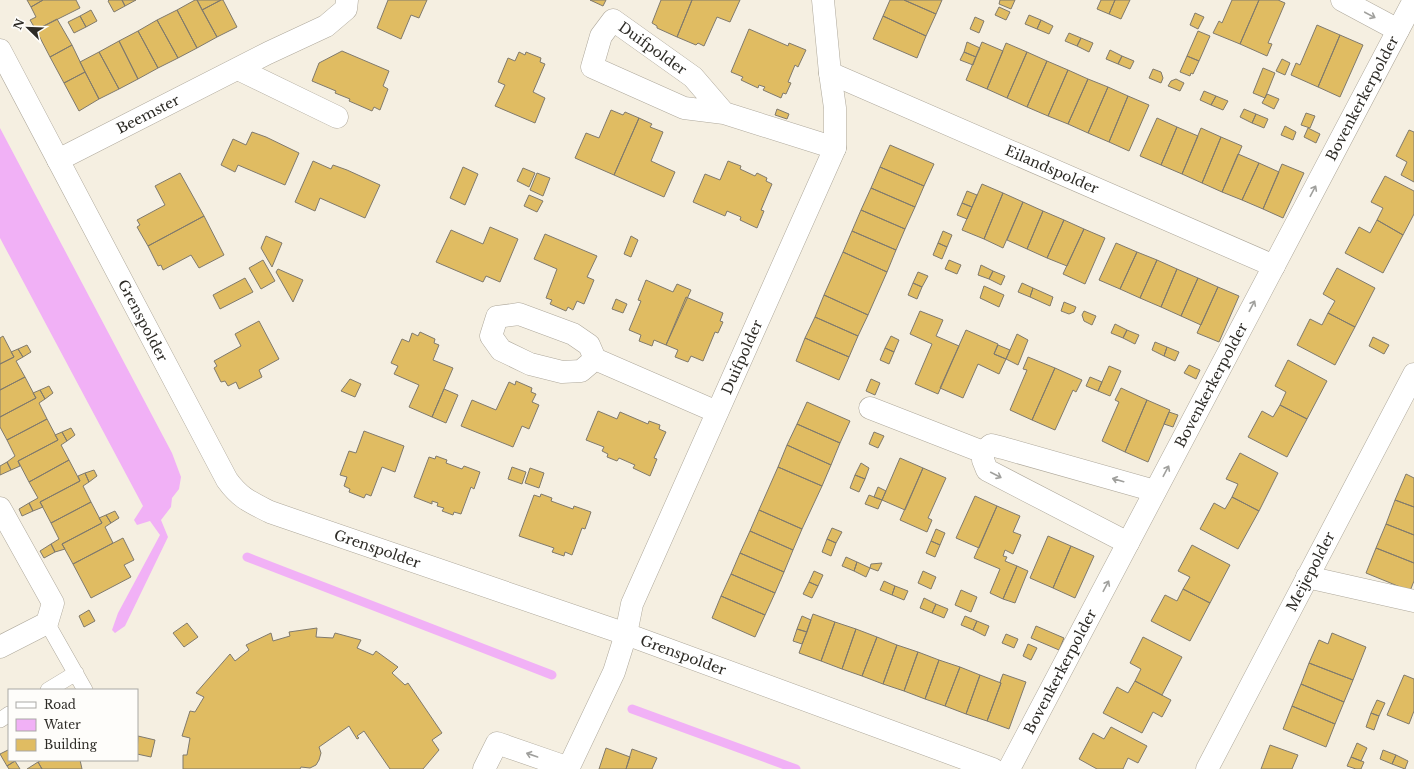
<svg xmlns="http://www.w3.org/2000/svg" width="1414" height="769" viewBox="0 0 1414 769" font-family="'Libre Baskerville',serif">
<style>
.water{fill:#f1b1f6}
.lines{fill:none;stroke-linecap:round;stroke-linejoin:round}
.stream{stroke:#f1b1f6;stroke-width:9}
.building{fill:#e0bc62;stroke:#807a6d}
.service-casing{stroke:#aea89b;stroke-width:16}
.minor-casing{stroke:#aea89b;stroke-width:23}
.tertiary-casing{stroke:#aea89b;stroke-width:23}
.service{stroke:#fff;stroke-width:15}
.minor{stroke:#fff;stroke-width:22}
.tertiary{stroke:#fff;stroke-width:22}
.oneway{stroke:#a0a09d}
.labels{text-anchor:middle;stroke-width:3.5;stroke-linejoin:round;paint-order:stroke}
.street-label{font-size:14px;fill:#2d2b26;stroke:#fefdfa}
</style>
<rect width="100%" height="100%" fill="#f5efe1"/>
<!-- water -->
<path class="water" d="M0 128 172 453 181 477 179 489 172 498 171 507 161 520 168 537 125 626 115 633 112 630 118 613 160 535 150 521 137 525 134 520 143 506 0 238Z"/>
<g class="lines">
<!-- stream -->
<path class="stream" d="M247 557 552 675
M632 709 796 769"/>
</g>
<!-- building -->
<path class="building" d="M27 0H43L31 7Z
M43 0H76L80 8 36 30 30 20 36 17 31 7Z
M109 0H122L125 6 114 12 108 1Z
M122 0H136L125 6Z
M195 0H197L217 37 197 48 177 10Z
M197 0H221L202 10Z
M221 0H223L237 27 217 37 202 10Z
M388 0H427L419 18 411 15 401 39 377 28Z
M590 0H606L603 6Z
M661 0H692L677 37 657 28V26L652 23Z
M692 0H740L730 22 717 17 704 46 698 43 696 45 677 37Z
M890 0H904L936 14 926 36 883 16Z
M904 0H942L936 14Z
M1000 0H1015L1011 9 999 4Z
M1101 0H1115L1109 14 1097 9Z
M1115 0H1130L1121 19 1109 14Z
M1232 0H1259L1240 44 1213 33 1219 21 1222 23Z
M1259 0H1278L1285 3 1268 43 1272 44 1267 56 1240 44Z
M999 7 1010 12 1006 20 995 15Z
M91 10 97 21 86 27 80 16Z
M177 10 197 48 178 58 157 20Z
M1195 13 1204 17 1198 29 1190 25Z
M1029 15 1041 20 1037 29 1025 24Z
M80 16 86 27 74 33 68 22Z
M883 16 926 36 917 58 873 39Z
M975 17 984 21 979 33 970 29Z
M57 19 72 45 50 57 36 30Z
M157 20 178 58 158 68 138 31Z
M1041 20 1053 26 1049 34 1037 29Z
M1317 25 1340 35 1318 87 1291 75 1296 63 1300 65Z
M749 29 788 46 789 43 806 50 798 67 795 65 788 82 791 83 786 94 783 93 781 98 763 90 765 87 759 85 758 88 741 80 743 77 731 72Z
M138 31 158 68 138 79 119 41Z
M1198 31 1210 36 1199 61 1187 56Z
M1069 33 1081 38 1077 46 1065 41Z
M1340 35 1363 45 1340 97 1318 87Z
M1081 38 1093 43 1089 52 1077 46Z
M119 41 138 79 119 89 99 52Z
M967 42 980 48 976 57 964 52Z
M982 42 1003 51 987 89 966 80Z
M1006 43 1027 52 1007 98 987 89Z
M72 45 85 72 64 83 50 57Z
M1110 50 1122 56 1118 64 1106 59Z
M342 51 389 71 383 86 388 89 380 110 374 107 372 111 349 101 350 99 335 93 336 91 312 81 319 63Z
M99 52 119 89 99 99 80 62Z
M519 52 525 55 526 52 541 58 540 62 545 64 533 92 545 98 535 123 495 106 505 85 498 82 508 58 515 61Z
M964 52 976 57 973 65 960 60Z
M1027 52 1047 61 1027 107 1007 98Z
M1122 56 1134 61 1130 69 1118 64Z
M1187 56 1199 61 1193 74 1191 73 1190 76 1180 72Z
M1282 59 1290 63 1285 75 1276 71Z
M1047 61 1068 70 1048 116 1027 107Z
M1263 68 1275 73 1265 98 1253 93Z
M1153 69 1161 72 1163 78 1161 83 1149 78Z
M1068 70 1088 79 1068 124 1048 116Z
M85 72 99 99 79 111 64 83Z
M1088 79 1108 87 1088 133 1068 124Z
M1176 79 1184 83 1180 91 1168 86 1171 81Z
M1108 87 1128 96 1109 142 1088 133Z
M1204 91 1216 96 1211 105 1200 100Z
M1267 94 1279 99 1274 109 1262 103Z
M1128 96 1149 105 1129 151 1109 142Z
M1216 96 1228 101 1223 110 1211 105Z
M777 109 789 114 787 119 775 115Z
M1244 109 1256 114 1252 123 1240 117Z
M611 110 623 115 625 112 639 118 614 175 575 158 586 133 599 138Z
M1306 113 1315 116 1310 128 1301 125Z
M1256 114 1268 119 1264 128 1252 123Z
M639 118 652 124 650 127 663 132 651 161 675 172 664 197 614 175Z
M1157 118 1177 127 1161 165 1140 156Z
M1285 126 1296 132 1293 140 1281 135Z
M1177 127 1198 136 1182 174 1161 165Z
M1201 128 1221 137 1202 183 1182 174Z
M1308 128 1320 134 1316 143 1304 137Z
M1409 130 1414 132V182L1401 175 1407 162 1396 156Z
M252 132 266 137 299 153 285 185 238 165 235 172 221 165 233 139 246 145Z
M1221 137 1242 146 1222 192 1202 183Z
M890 145 934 164 924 186 880 167Z
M1238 154 1259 163 1242 200 1222 192Z
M313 161 331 169 333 165 347 170 380 185 365 218 320 198 315 211 295 202Z
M728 161 741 166 740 169 755 176 757 173 767 178 766 181 772 184 761 210 764 211 757 228 740 220 741 217 727 211 725 216 693 202 705 174 720 180Z
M1259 163 1279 172 1263 209 1242 200Z
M1282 164 1304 173 1283 218 1263 209Z
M463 167 478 174 465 205 450 198Z
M880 167 924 186 915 207 871 188Z
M523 168 535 173 529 187 517 181Z
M180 173 204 216 148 246 137 227 140 225 137 220 165 205 155 186Z
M537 173 550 178 543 196 530 190Z
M1385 176 1414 191V214L1403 235 1377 220 1383 208 1371 202Z
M982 184 1003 193 984 239 962 230Z
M871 188 915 207 905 229 861 210Z
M967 191 977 195 972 207 962 203Z
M1003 193 1023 202 1003 248 984 239Z
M529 195 543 201 537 212 524 206Z
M1023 202 1043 211 1027 249 1007 240Z
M962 203 972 207 967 219 957 215Z
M861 210 905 229 896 250 852 231Z
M1043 211 1064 220 1047 258 1027 249Z
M204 216 224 255 199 268 191 255 163 270 161 265 158 266 148 246Z
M1064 220 1084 229 1067 266 1047 258Z
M1377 220 1403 235 1383 273 1345 253 1359 227 1370 233Z
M490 227 518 239 500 282 486 276 483 282 436 262 451 230 483 244Z
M1084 229 1105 238 1085 284 1063 274Z
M852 231 896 250 887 272 843 252Z
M943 231 952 235 947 247 938 243Z
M545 234 597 256 587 277 594 280 584 304 577 301 573 310 568 307 566 311 550 304 552 300 546 298 557 269 534 259Z
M266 236 282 243 272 267 261 248Z
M631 236 638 240 631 257 624 254Z
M938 243 947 247 942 259 933 255Z
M1116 243 1137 252 1120 289 1099 280Z
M843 252 887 272 868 315 824 295Z
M1137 252 1157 260 1140 298 1120 289Z
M263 260 275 281 261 289 249 268Z
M949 260 961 265 957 274 945 269Z
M1157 260 1177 269 1161 307 1140 298Z
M981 265 993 271 989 279 978 275Z
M1337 268 1375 288 1355 327 1328 313 1335 301 1323 294Z
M278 269 303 280 293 302 276 272Z
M1177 269 1198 278 1181 316 1161 307Z
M993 271 1005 276 1001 285 989 279Z
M918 272 928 276 922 287 913 283Z
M245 278 253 292 220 309 213 295Z
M1198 278 1218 287 1201 325 1181 316Z
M646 280 673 292 677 284 691 290 666 345 654 340 652 346 639 341 641 335 629 330 641 301 638 300Z
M913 283 922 287 917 299 908 295Z
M1022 283 1033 288 1030 297 1018 292Z
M984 286 1004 295 999 307 980 298Z
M1218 287 1239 296 1219 342 1197 333Z
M1033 288 1053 297 1050 306 1030 297Z
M824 295 868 315 858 336 815 317Z
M686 297 723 313 720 321 723 322 718 333 715 332 703 361 691 356 688 362 675 357 678 350 666 345Z
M616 299 627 304 623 313 612 309Z
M1064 302 1076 307 1074 312 1069 314 1061 311Z
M920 311 943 320 936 336 959 346 938 394 915 384 932 344 910 334Z
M1084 311 1096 316 1092 325 1084 321 1082 315Z
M1328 313 1355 327 1335 365 1297 345 1310 319 1322 325Z
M815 317 858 336 849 357 805 338Z
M259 321 279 359 259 370 262 377 239 389 236 382 228 386 225 381 221 382 214 368 217 366 214 361 241 346 235 334Z
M1115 324 1127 330 1123 338 1111 333Z
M966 330 998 344 994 354 1006 359 999 374 978 364 963 398 940 388Z
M1127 330 1139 335 1135 344 1123 338Z
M420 332 435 339 434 343 439 345 433 360 453 368 432 417 409 407 419 385 394 374 398 366 391 363 402 339 409 342 412 333 418 336Z
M1017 334 1028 340 1018 365 1006 359Z
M3 336 14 357 0 364V338Z
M891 336 899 340 894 352 885 348Z
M1373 337 1389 345 1384 354 1369 346Z
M805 338 849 357 839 380 796 361Z
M1155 342 1167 347 1164 356 1152 350Z
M27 345 31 352 23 357 18 349Z
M998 345 1010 350 1006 359 994 354Z
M1167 347 1179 352 1175 361 1164 356Z
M885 348 894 352 889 364 880 360Z
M18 349 23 357 16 361 25 377 0 390V364L14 357 11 352Z
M1028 357 1055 368 1032 420 1010 410 1027 370 1023 369Z
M1288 360 1327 381 1307 419 1280 405 1286 392 1275 386Z
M1189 365 1200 370 1196 379 1184 373Z
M1109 366 1121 371 1110 396 1098 391Z
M1055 368 1082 380 1076 392 1073 390 1055 430 1032 420Z
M25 377 36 398 0 417V390Z
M1090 377 1102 382 1098 391 1086 386Z
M350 379 361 384 355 397 341 391Z
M871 379 880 383 875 395 866 391Z
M516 381 532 388 531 392 536 394 532 402 539 405 529 429 522 426 513 447 461 426 472 400 496 410 509 382 515 385Z
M49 386 53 393 45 399 40 390Z
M1121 388 1147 400 1125 452 1102 441 1119 402 1115 400Z
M444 389 458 395 446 423 432 417Z
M40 390 45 399 39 403 47 419 7 440 0 427V417L36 398 33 393Z
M1147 400 1170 410 1148 462 1125 452Z
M807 402 850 421 840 443 797 424Z
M1280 405 1307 419 1287 457 1248 437 1262 411 1273 417Z
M598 411 617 419 620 412 648 424 649 421 660 425 659 429 666 432 654 458 657 459 650 476 633 468 635 465 619 458 617 461 607 457 608 454 602 451 604 447 586 440Z
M1169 412 1178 415 1173 427 1164 424Z
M47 419 58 440 18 461 20 466 11 470 7 462 15 456 7 440Z
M797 424 840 443 831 465 787 445Z
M71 428 75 435 67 441 62 432Z
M364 431 404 446 395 472 382 467 371 496 366 494 364 498 349 492 350 489 344 486 347 477 340 475 349 451 356 453Z
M62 432 67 441 61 445 69 460 29 482 18 461 58 440 55 435Z
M874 432 884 436 878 448 869 444Z
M787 445 831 465 822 486 778 467Z
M1240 453 1278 473 1259 511 1232 497 1238 484 1226 479Z
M436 456 447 460 446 463 462 469 464 466 480 472 474 489 471 487 461 514 454 512 453 515 442 511 444 508 437 506 438 503 432 501V504L414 497 429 457 435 459Z
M900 458 923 468 905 510 882 500Z
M69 460 80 481 40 502 43 507 33 511 29 503 38 498 29 482Z
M7 462 11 470 0 475V466Z
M861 463 869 468 865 479 855 475Z
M512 467 526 472 522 484 508 479Z
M778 467 822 486 802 529 759 510Z
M530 468 544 473 539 488 525 483Z
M923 468 946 478 928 518 932 520 927 532 900 520Z
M94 470 97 476 89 482 85 473Z
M85 473 89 482 83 486 91 502 51 523 40 502 80 481 78 476Z
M1406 474 1414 478V507L1395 500Z
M855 475 865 479 859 492 850 488Z
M878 487 886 491 882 500 874 497Z
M541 494 552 498 551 501 573 509 574 506 591 512 585 529 582 528 572 555 565 552 564 556 552 552 554 548 519 536 534 495 540 497Z
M869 495 882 500 878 509 865 504Z
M975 496 997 506 979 548 956 538Z
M1232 497 1259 511 1238 549 1200 529 1214 503 1225 509Z
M1395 500 1414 507V535L1386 524Z
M91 502 102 523 62 544 65 549 55 552 51 544 59 539 51 523Z
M29 503 33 511 22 516 19 509Z
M997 506 1020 516 1013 532 1021 535 1013 554 1005 550 1003 556 1007 557 1005 561 1017 566 1003 599 990 593 1000 569 974 558Z
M759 510 802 529 793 550 750 531Z
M115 511 119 518 111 523 106 515Z
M106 515 111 523 105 527 113 543 73 564 62 544 102 523 99 518Z
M1386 524 1414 535V563L1376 548Z
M832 528 842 532 836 543 827 539Z
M936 529 945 533 940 545 931 541Z
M750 531 793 550 784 572 740 553Z
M1048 536 1071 546 1053 588 1030 578Z
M123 538 134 560 124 565 131 577 91 598 73 564Z
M827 539 836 543 831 556 822 552Z
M931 541 940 545 935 557 926 553Z
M51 544 55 552 44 558 40 551Z
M1192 545 1230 565 1210 603 1183 589 1190 577 1178 571Z
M1071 546 1094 556 1075 598 1053 588Z
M1376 548 1414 563V581L1410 591 1366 573Z
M740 553 784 572 775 593 731 574Z
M846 557 857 562 854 571 842 566Z
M857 562 870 568 866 577 854 571Z
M882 563 878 571 870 568 871 564Z
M1017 566 1028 571 1015 603 1003 599Z
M814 571 823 575 818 586 809 582Z
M923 571 936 577 931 589 918 583Z
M731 574 775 593 765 615 721 596Z
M884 581 895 586 892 595 880 590Z
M809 582 818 586 812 598 803 594Z
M895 586 908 591 904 600 892 595Z
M1183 589 1210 603 1190 641 1151 621 1165 595 1177 601Z
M961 590 977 597 971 612 955 605Z
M721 596 765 615 755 637 712 618Z
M924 598 936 604 932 613 920 608Z
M936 604 948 609 944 618 932 613Z
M89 610 95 621 84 627 79 616Z
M813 614 835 622 821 661 799 653Z
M802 616 811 620 807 632 797 629Z
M965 616 977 621 973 630 961 625Z
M977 621 989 626 985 636 973 630Z
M835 622 856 629 842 669 821 661Z
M187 623 198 637 184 647 173 633Z
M1036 626 1064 638 1059 650 1031 638Z
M317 628 316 637 333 638 335 633 361 640 357 648 373 655 376 651 398 667 392 673 405 685 408 683 442 733 432 740 439 750 423 769H390L364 731 357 736 359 738 357 739 349 726 319 747 321 753 319 760 316 765 310 768 301 767 300 769H183V755H187L190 738 182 736 190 711 195 712 204 697 196 693 230 654 235 661 249 650 246 645 271 633 273 641 290 636 289 632Z
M797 629 807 632 802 644 793 641Z
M856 629 877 637 862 676 842 669Z
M1332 633 1366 647 1353 680 1309 663 1319 640 1328 644Z
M1006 634 1018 639 1014 648 1002 643Z
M877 637 897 645 883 684 862 676Z
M1143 637 1182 657 1162 695 1135 681 1141 669 1130 663Z
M1028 644 1037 648 1031 660 1023 656Z
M897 645 918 652 904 691 883 684Z
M918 652 939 660 925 699 904 691Z
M939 660 960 667 945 706 925 699Z
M1309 663 1353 680 1344 702 1301 684Z
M960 667 980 675 966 714 945 706Z
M1003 674 1026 682 1009 729 987 721 1001 683 1000 682Z
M980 675 1001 683 987 721 966 714Z
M1404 675 1414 679V711L1409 724 1387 715Z
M1135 681 1171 700 1162 717 1153 712 1142 733 1103 713 1117 687 1128 693Z
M1301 684 1344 702 1335 724 1292 706Z
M1377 700 1385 703 1379 716 1371 713Z
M1292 706 1335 724 1326 747 1283 729Z
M1371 713 1379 716 1374 730 1366 727Z
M1111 727 1147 746 1138 763 1128 758 1123 769H1097L1079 759 1093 733 1104 739Z
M138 736 155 740 151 757 137 754Z
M1357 743 1367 748 1361 761 1351 757Z
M1270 745 1298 755 1292 769H1261Z
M606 748 630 757 626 769H599Z
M632 749 657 758 652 769H626Z
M8 750 9 752V760L15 761 7 766 0 754Z
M1383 750 1396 755 1392 764 1380 759Z
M1396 755 1408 761 1405 769 1392 764Z
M1351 757 1364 762 1361 769H1356L1347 766Z
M42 760H80L82 769H42L38 762Z
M15 761 20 769H9L7 766Z
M38 762 42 769H27Z"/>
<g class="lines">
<!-- service casing -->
<g class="service-casing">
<path id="service" d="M47 623 85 690
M48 690 76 673
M0 720 9 714"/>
</g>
<!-- minor casing -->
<g class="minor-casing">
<g id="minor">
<path d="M1342 0 1398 30"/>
<path d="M238 69 337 117"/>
<path id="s1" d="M830 73 1274 266"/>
<path id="s2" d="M724 113 684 108 592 67 601 36 613 20 693 77 724 113 835 148"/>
<path id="s3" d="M58 160 268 53 326 26 346 9 347 0"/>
<path d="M595 359 581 371 562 372 530 364 501 350 491 336 497 317 519 314 573 334 589 345 595 359 717 412"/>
<path d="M870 408 983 452"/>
<path d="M0 508 53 603 47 623 0 647"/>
<path d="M1128 543 987 470 983 460V452L991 445 1003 448 1155 491"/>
<path d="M1307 577 1414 601"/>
<path id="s4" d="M626 634 993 769"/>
<path d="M484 769 497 743 569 768"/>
<path id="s5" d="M568 769 614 672 626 634 632 604 835 148V108L830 73 823 0"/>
<path id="s6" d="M1009 769 1414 0"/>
<path id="s7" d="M1207 769 1414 374"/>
</g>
</g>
<!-- tertiary casing -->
<g class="tertiary-casing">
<g id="tertiary">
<path id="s8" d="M0 50 227 480C240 498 250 502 270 512L626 634"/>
</g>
</g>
<!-- service -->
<use href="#service" class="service"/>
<!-- minor -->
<use href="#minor" class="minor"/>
<!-- tertiary -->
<use href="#tertiary" class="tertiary"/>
</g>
<!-- one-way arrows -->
<defs><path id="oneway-shaft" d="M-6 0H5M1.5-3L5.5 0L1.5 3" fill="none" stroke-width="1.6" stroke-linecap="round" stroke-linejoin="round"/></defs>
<g class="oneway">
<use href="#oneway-shaft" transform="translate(1370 15) rotate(28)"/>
<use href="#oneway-shaft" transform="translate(1313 191) rotate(-62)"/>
<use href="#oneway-shaft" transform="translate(1252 306) rotate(-62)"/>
<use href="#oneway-shaft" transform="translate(1166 471) rotate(-62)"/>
<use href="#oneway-shaft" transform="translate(996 475) rotate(27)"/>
<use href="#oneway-shaft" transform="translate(1118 480) rotate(-164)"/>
<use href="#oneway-shaft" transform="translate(1106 586) rotate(-62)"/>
<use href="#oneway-shaft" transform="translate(532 755) rotate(-161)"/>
</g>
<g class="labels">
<!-- street labels -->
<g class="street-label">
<text dy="5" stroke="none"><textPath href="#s2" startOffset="242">Duifpolder</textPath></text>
<text dy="5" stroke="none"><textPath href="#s6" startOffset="758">Bovenkerkerpolder</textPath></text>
<text dy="5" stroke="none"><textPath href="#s3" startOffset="101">Beemster</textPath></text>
<text dy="5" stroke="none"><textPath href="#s1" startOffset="242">Eilandspolder</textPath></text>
<text dy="5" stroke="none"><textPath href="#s8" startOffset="306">Grenspolder</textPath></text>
<text dy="5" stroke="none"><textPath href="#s5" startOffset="448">Duifpolder</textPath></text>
<text dy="5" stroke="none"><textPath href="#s6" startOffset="434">Bovenkerkerpolder</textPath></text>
<text dy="5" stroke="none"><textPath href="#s8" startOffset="654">Grenspolder</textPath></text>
<text dy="5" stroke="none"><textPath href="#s7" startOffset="223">Meijepolder</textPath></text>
<text dy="5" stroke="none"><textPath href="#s4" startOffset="61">Grenspolder</textPath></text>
<text dy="5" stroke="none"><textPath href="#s6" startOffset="110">Bovenkerkerpolder</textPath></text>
</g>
</g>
<!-- legend -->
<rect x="8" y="689" width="130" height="72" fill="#fefdfa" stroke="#aaa9a5"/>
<rect x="16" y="702" width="20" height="6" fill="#ffffff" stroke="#aaa9a5"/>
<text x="44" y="709" font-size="12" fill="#2d2b26">Road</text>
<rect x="16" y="719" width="20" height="12" fill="#f1b1f6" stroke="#aaa9a5"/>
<text x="44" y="729" font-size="12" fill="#2d2b26">Water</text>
<rect x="16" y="739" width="20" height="12" fill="#e0bc62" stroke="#aaa9a5"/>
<text x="44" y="749" font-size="12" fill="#2d2b26">Building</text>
<!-- north arrow -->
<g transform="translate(28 28) rotate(293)" stroke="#fefdfa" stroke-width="3" paint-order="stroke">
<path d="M0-3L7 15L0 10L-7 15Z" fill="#2d2b26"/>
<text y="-6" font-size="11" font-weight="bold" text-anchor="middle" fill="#2d2b26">N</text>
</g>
</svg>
